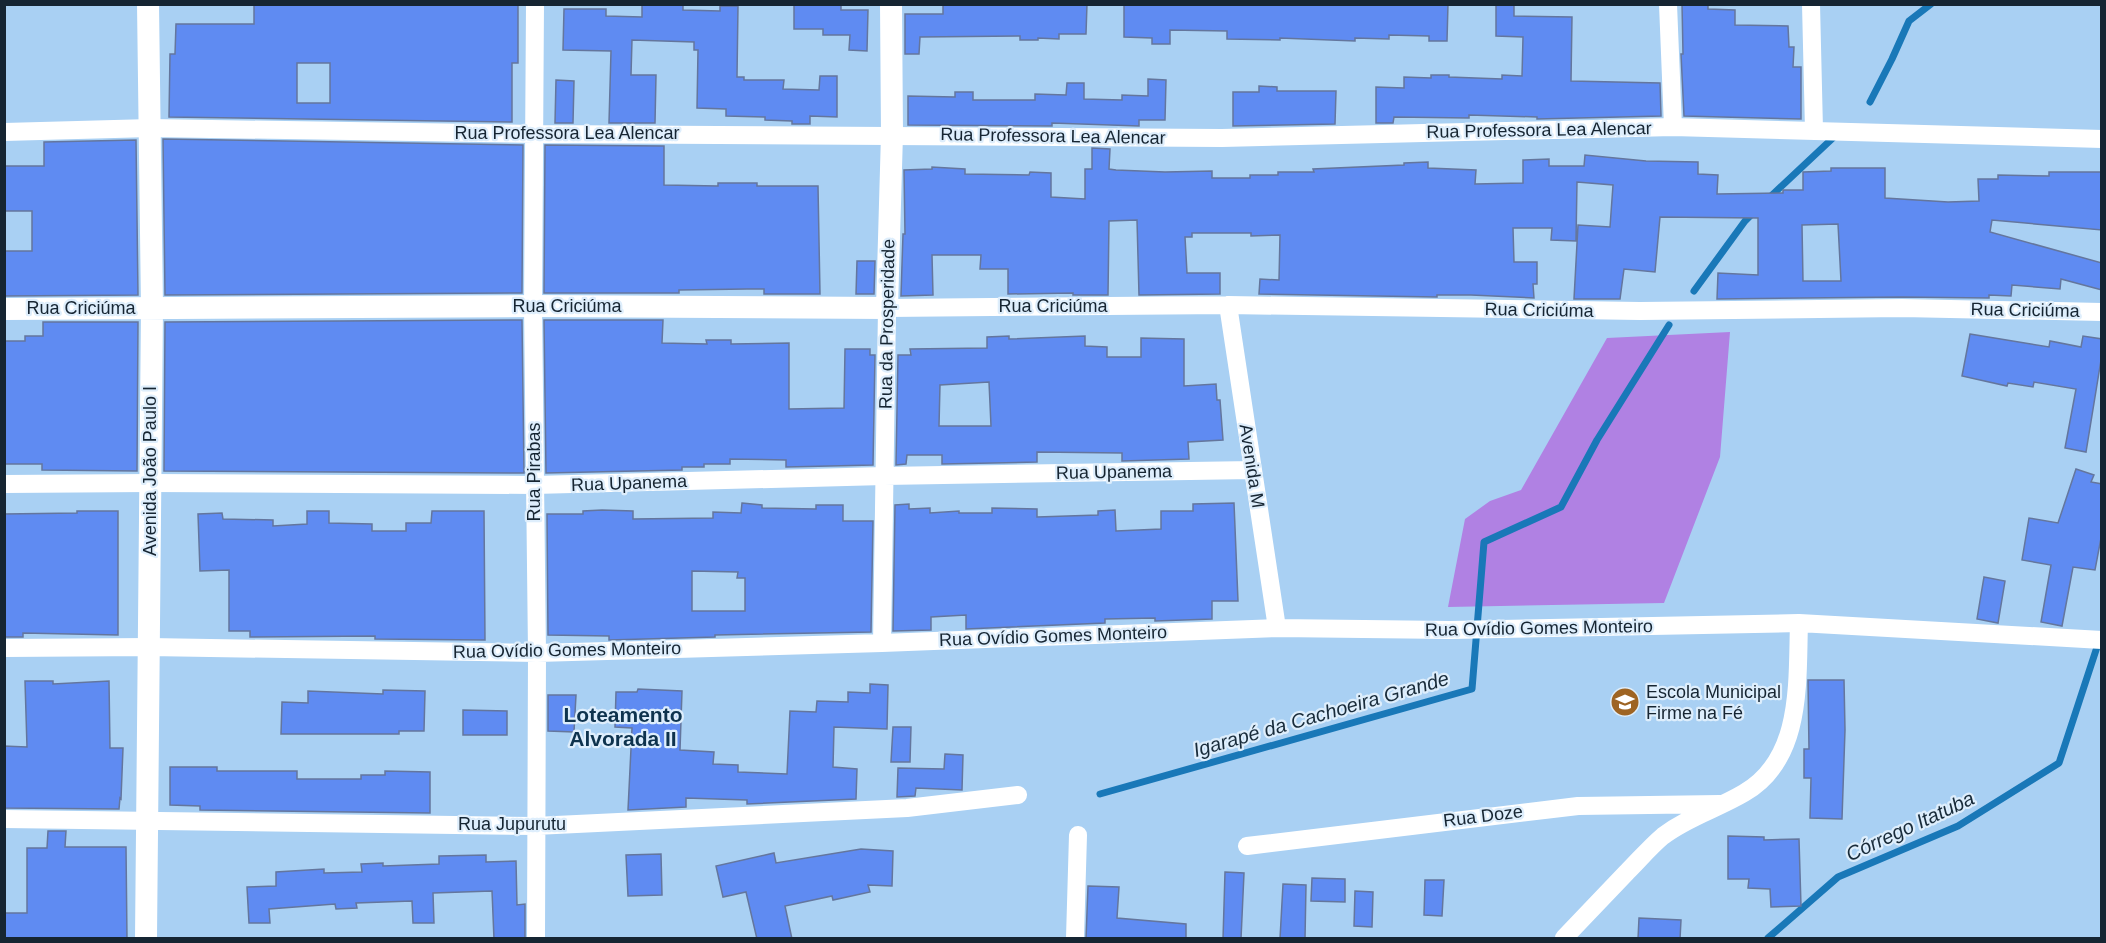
<svg xmlns="http://www.w3.org/2000/svg" width="2106" height="943" viewBox="0 0 2106 943" font-family="Arial,sans-serif">
<style>
.green{fill:#b081e3}
.lines{fill:none;stroke-linecap:round;stroke-linejoin:round}
.stream{stroke:#1978b8;stroke-width:7}
.building{fill:#5f8bf2;stroke:#64769d;stroke-width:1.5;fill-rule:evenodd}
.minor{stroke:#fff;stroke-width:18}
.tertiary{stroke:#fff;stroke-width:22}
.labels{text-anchor:middle;stroke-width:4.5;stroke-linejoin:round;paint-order:stroke}
.street-label{font-size:18px;fill:#162532;stroke:#deeefc}
.poi-label{font-size:18px;fill:#162532;stroke:#deeefc;text-anchor:start}
.water-label{font-size:20px;font-style:italic;fill:#192c3b;stroke:#deeefc}
.quarter-label{font-size:21px;font-weight:bold;fill:#0e334e;stroke:#deeefc}
</style>
<rect width="100%" height="100%" fill="#a9d0f3"/>
<!-- green -->
<path class="green" d="M1730 332 1720 457 1664 603 1448 607 1465 519 1490 501 1521 490 1607 338Z"/>
<g class="lines">
<!-- stream -->
<path class="stream" d="M1870 102 1892 59 1909 21 1931 4
M1769 198 1835 136
M1694 291 1745 221 1754 212
M1100 794 1472 689 1484 542 1561 507 1597 440 1669 325
M1768 938 1838 877 1958 826 2059 763 2098 644"/>
</g>
<!-- building -->
<path class="building" d="M254 4H518V63H512V122L169 117 170 54H175L176 24H254ZM297 63H330V103H297Z
M642 4H683V10L720 11V6H738L737 77H744V80H784L783 89 819 90 820 76H837V117L810 116V124H792V121L765 120V117L726 116V109L697 108 698 50H694V42L632 40 631 75H656L655 123H609L611 51 563 50 564 9H606V16L642 17Z
M794 4H841V10H868L867 51 849 50 850 35H823V29H794Z
M943 4H1087L1086 34H1059V39L1038 38V40H1020V36L920 37 919 54H905V14H943Z
M1124 4H1448L1447 41H1429V36L1389 35V39L1355 38V41L1280 38V40L1227 39V31L1170 30V44H1152V38L1124 37Z
M1496 4H1514V16L1572 17 1571 81 1660 83 1661 116 1537 119V117L1469 115V118L1394 117 1393 123H1376V87L1404 88V77L1431 78V75H1449V77L1502 79V75L1522 76 1523 37 1496 36Z
M1682 4H1708V9L1735 10V25L1788 26 1789 47H1794L1793 67H1801V119L1684 116 1681 54H1683Z
M1148 79 1166 80 1165 120H1139V126L1052 123V126L908 125V96L955 97V92H973V100H1035V94L1066 95 1067 83H1084V99L1122 100V95L1148 96Z
M556 80 574 81 573 123H555Z
M1259 86 1277 87V91H1336L1335 124 1233 126V92H1259Z
M163 139 523 145 522 293 165 295Z
M136 140 138 295 5 296V251H32V211H4V166H44V142Z
M545 145 664 146V185L718 186V183H757V186H818L820 294H764V289H747L679 290V293H544Z
M1092 148 1110 149 1109 169 1116 170 1165 172 1212 171V178H1250V175H1278V172H1314L1313 169 1404 165V163L1428 162V168L1476 170 1475 184 1523 183V160L1549 159V166H1584L1585 155 1646 161 1698 162V174L1718 175 1717 194 1783 193V190H1803V172L1831 171V168H1885V198L1948 202 1979 201 1978 179H1998V175L2049 176V172H2102V230L1992 220 1990 232 2102 263V290L2061 279 2060 289 2012 285 2011 296 1989 295V298L1902 297 1717 299 1718 273 1758 275V218L1660 217 1655 272 1624 269 1620 299H1574L1578 225 1610 227 1613 185 1577 182 1576 241 1551 240 1552 228H1513L1514 262H1537V284H1533L1534 298 1471 295H1437V297L1259 294 1260 279 1279 280 1280 235 1251 236V233H1192V237H1185L1187 273H1220V294L1139 295 1137 220 1109 221 1108 295H1073V293L1008 294V269H980L981 255H932L933 295 901 296 903 234H905L904 170 932 169V167L965 169V174L1029 175 1030 172 1051 173V197L1085 199V169H1092ZM1838 224 1841 281H1803L1802 225Z
M857 261H875L874 294H856Z
M522 320 524 473 164 471 165 322Z
M544 320H663L662 343 707 344 706 340H731V344L789 343V409L844 408 845 349H870V355H875L873 465 786 467V460L730 459V464H704V467H682V470L546 473Z
M43 322H138L137 471 42 470V464H4V341H25V336H43Z
M1970 334 2049 347 2050 341 2081 347 2083 336 2102 339V354L2086 452 2065 448 2076 389 2034 382 2033 387 2008 383 2007 386 1962 376Z
M1009 336V339L1085 336V346L1107 347V357H1141V338L1184 339V386L1216 384 1217 400H1220L1223 440 1188 442 1189 459 1122 461V453L1037 452V462L942 464V455H907L906 464 896 465 898 355H911L910 349 987 348V337ZM989 382 991 426H939L940 385Z
M2076 469 2094 475 2091 482 2102 484V533L2095 570 2073 567 2062 626 2041 622 2051 565 2022 560 2029 518 2058 523Z
M742 503 762 505V508L816 509V505H843V521H873L871 632 715 635V637L609 640V636L548 635 547 514H583V511L602 510 633 511V519L713 518V512L741 513ZM692 571 738 572 737 578H745V611H692Z
M1234 503 1238 601H1212V619L1155 621V618L1105 619V623L966 629V615L931 617V630L893 631 895 505 909 504V509L930 508V513L959 511V513H992V508L1037 509V517L1098 515V511L1115 510 1116 531 1161 529V511H1193V504Z
M77 511H118V635L23 633V637H4V514L77 513Z
M307 511H329V523L372 524V531H406V523H431L432 511H484L485 640 375 639V636L250 637V631H229V570L200 571 198 514 222 513 223 519 273 520V526L307 524Z
M1984 577 2005 581 1998 623 1977 619Z
M1808 680H1844L1845 730 1842 819 1810 818 1811 778H1804V749H1809Z
M25 681H53V684L109 681 110 748H123L121 799 120 798 119 809 4 808V746L27 747Z
M870 684 888 685 887 729 834 727 833 767 857 769 856 799 747 804V800L686 798V807L628 810 632 728 615 727 616 692H637L638 689 682 691 680 750 714 752 713 764 738 765V772L787 774 790 711 816 712 817 701 848 702V692L870 693Z
M383 690 425 691 424 731H399V734H281L282 702 308 703V691L383 694Z
M548 695H576L574 732 548 731Z
M463 710 507 711V735H463Z
M893 727H911L910 762H891Z
M945 754 963 755 962 790 916 788 915 796 897 797 898 768 944 769Z
M170 767H217V771H297V779H361V775H385V771L430 772V813L200 810V806L170 805Z
M48 831H66L65 847H126L127 939H4V913H27V848H47Z
M1728 836 1764 837V840L1799 839 1801 906 1771 907 1770 889 1748 888 1749 879H1728Z
M861 849 893 851 892 886 868 885 870 892 833 900 832 896 785 906 792 939H757L746 892 723 897 716 866 774 853 776 863Z
M661 854 662 895 628 896 626 855Z
M486 855V862L516 861 517 905 525 904V939H494L492 891 433 893 434 923H413L412 901 356 903 357 908 336 909 335 904 269 909 270 923H249L247 887 276 886V872L324 869V873L362 872 361 864 383 863V866L439 864V856Z
M1225 872 1244 873 1241 939H1223Z
M1312 878 1345 879V902L1311 901Z
M1425 880H1444L1442 916 1424 915Z
M1283 884 1306 885 1305 939H1280Z
M1088 886 1119 887 1117 918 1186 924V939H1086Z
M1355 891 1373 892 1372 927 1354 926Z
M1639 918 1681 920 1680 939H1638Z"/>
<g class="lines">
<!-- minor -->
<path class="minor" d="M535 4 533 306 537 653 536 938
M1668 4 1673 127
M1811 4 1814 130
M4 132 151 128 535 134 1222 138 1673 127 2102 139
M1228 305 1277 628
M4 484 150 483 534 485 884 476 1253 470
M882 643 887 308 1228 305 1640 311 1902 308 2102 312
M4 648 149 647 537 653 882 643 1277 628 1450 630 1799 623 2102 640
M4 819 535 826 907 808 1018 795
M1247 846 1578 806 1720 804
M1075 938 1078 835
M1564 938C1585 916 1606 894 1627 872 1639 860 1650 847 1663 836 1688 817 1717 809 1744 793 1803 759 1797 682 1799 623"/>
<!-- tertiary -->
<path class="tertiary" d="M4 309 533 306 887 308 892 134 891 4
M146 938 152 308 148 4"/>
</g>
<!-- icons -->
<defs>
<g id="school-disc" transform="scale(1.5)"><circle r="9.5" fill="#9e6423" stroke="#deeefc"/><path d="M0-5L7-2L0 1L-7-2ZM-4 1L0 2.5L4 1V4Q0 6-4 4Z" fill="#fff"/></g>
</defs>
<g fill-rule="evenodd">
<use href="#school-disc" x="1625" y="702"/>
</g>
<g class="labels">
<!-- street labels -->
<g class="street-label">
<text transform="translate(1539 130) rotate(-1)" y="6">Rua Professora Lea Alencar</text>
<text x="567" y="139">Rua Professora Lea Alencar</text>
<text transform="translate(1053 136) rotate(1)" y="6">Rua Professora Lea Alencar</text>
<text x="567" y="312">Rua Criciúma</text>
<text x="1053" y="312">Rua Criciúma</text>
<text x="81" y="314">Rua Criciúma</text>
<text transform="translate(1539 310) rotate(1)" y="6">Rua Criciúma</text>
<text transform="translate(2025 310) rotate(1)" y="6">Rua Criciúma</text>
<text transform="translate(887 324) rotate(-89)" y="6">Rua da Prosperidade</text>
<text transform="translate(1252 466) rotate(81)" y="6">Avenida M</text>
<text transform="translate(150 471) rotate(-90)" y="6">Avenida João Paulo I</text>
<text transform="translate(534 472) rotate(-90)" y="6">Rua Pirabas</text>
<text transform="translate(1114 472) rotate(-1)" y="6">Rua Upanema</text>
<text transform="translate(629 483) rotate(-2)" y="6">Rua Upanema</text>
<text transform="translate(1539 628) rotate(-1)" y="6">Rua Ovídio Gomes Monteiro</text>
<text transform="translate(1053 636) rotate(-2)" y="6">Rua Ovídio Gomes Monteiro</text>
<text transform="translate(567 650) rotate(-1)" y="6">Rua Ovídio Gomes Monteiro</text>
<text transform="translate(1483 816) rotate(-7)" y="6">Rua Doze</text>
<text x="512" y="830">Rua Jupurutu</text>
</g>
<!-- poi labels -->
<g class="poi-label">
<text x="1646" y="698">Escola Municipal<tspan x="1646" dy="21">Firme na Fé</tspan></text>
</g>
<!-- water labels -->
<g class="water-label">
<text transform="translate(1321 714) rotate(-16)" y="7">Igarapé da Cachoeira Grande</text>
<text transform="translate(1910 826) rotate(-25)" y="7">Córrego Itatuba</text>
</g>
<!-- quarter labels -->
<g class="quarter-label">
<text x="623" y="722">Loteamento<tspan x="623" dy="24">Alvorada II</tspan></text>
</g>
</g>
<!-- border -->
<rect width="2106" height="943" fill="none" stroke="#162532" stroke-width="12"/>
</svg>
